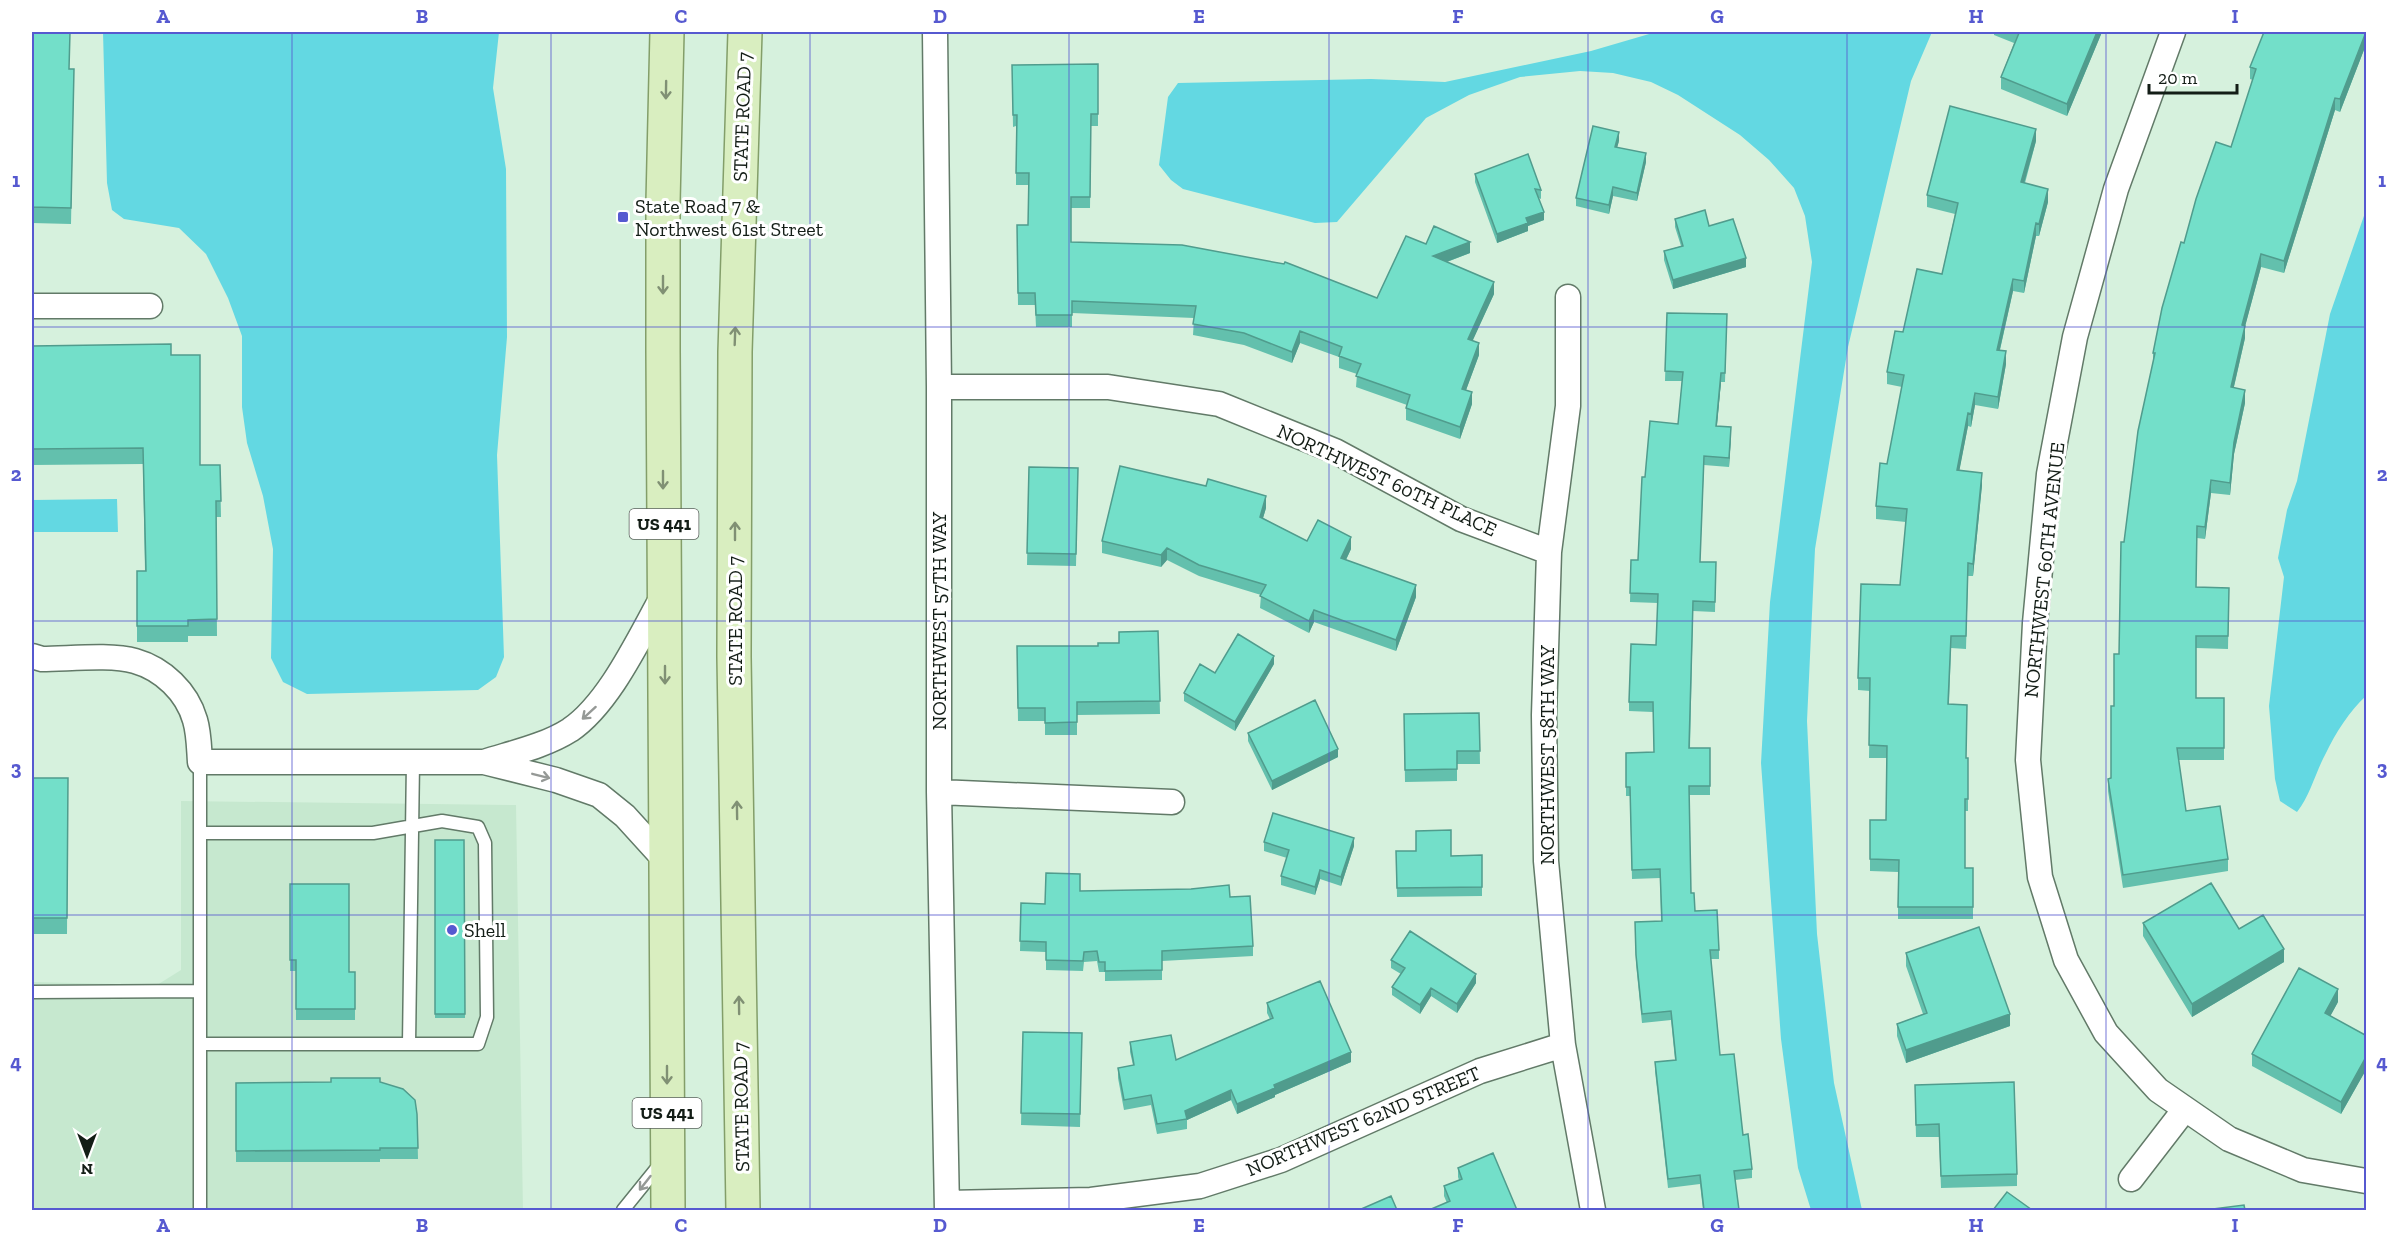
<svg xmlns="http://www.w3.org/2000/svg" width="2398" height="1242" viewBox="0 0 2398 1242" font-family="'Zilla Slab',serif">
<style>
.built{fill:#c6e8cf}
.water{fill:#63d8e2}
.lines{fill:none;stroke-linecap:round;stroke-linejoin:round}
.lane-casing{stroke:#627a68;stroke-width:15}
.street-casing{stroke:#627a68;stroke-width:27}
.primary-casing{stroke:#839e69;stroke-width:36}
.lane{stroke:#fff;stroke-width:12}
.street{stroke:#fff;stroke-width:24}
.primary{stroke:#d9eec0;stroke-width:33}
.wall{fill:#63c0ad}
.shaded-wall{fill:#509c8d}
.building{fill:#73dfc9;stroke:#509c8d;stroke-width:1.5}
.oneway{stroke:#809074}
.oneway2{stroke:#959996}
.grid{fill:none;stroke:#5659d0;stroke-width:1.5;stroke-opacity:0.55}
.poi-dot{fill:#5659d0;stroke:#fff;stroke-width:2}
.labels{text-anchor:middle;stroke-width:6;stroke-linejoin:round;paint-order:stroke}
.shield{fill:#fff;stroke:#5a615c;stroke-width:1.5}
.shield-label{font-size:18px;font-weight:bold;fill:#131d16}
.street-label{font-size:20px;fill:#131d16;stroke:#fff}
.poi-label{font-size:20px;fill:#131d16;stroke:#fff;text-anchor:start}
.neatline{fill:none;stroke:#5659d0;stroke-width:2}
.grid-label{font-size:20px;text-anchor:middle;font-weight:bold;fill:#5659d0}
</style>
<rect width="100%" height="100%" fill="#d6f1dd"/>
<!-- built -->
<path class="built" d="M181 801 516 805 523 1210H32V982L157 985 181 970Z"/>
<!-- water -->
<path class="water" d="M103 32H499L493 88 506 169 507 337 497 455 504 657 496 677 478 690 307 694 283 682 271 658 273 549 263 496 247 443 242 407V336L228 298 206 254 179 228 124 219 112 210 107 183Z
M1656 32H1932L1911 81 1848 347 1815 549 1807 721 1817 934 1834 1083 1862 1210H1811L1798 1168 1781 1039 1761 763 1770 602 1812 262 1805 216 1794 188 1769 160 1740 135 1678 95 1651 82 1613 73 1580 71 1520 77 1469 95 1426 118 1337 222 1315 223 1183 189 1171 180 1159 165 1168 97 1178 83 1371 79 1445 82 1591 51Z
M2366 210V696C2350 710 2335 734 2326 753 2315 773 2311 794 2297 812L2280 801 2275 779 2269 706 2284 577 2278 558 2287 510 2297 481 2330 314Z
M117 499 118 532H32V500Z"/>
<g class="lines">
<!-- lane casing -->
<g class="lane-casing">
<path id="lane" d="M200 762V1210
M200 833H373L442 821 478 827 485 843 487 1017 478 1044H200
M32 992 200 991
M409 1044 413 762
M623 1210 661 1163"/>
</g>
<!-- street casing -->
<g class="street-casing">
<path id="street" d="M935 32 939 387V792L947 1210
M2173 32 2116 189 2075 337 2049 474 2035 623 2028 760 2040 877 2066 960 2106 1033 2158 1090 2229 1139 2303 1170 2366 1181
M1568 297V406L1549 552 1544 715 1546 861 1563 1045 1593 1210
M32 306H150
M939 387H1108L1219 404 1335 451 1461 519 1549 552
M32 656 42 659C68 659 111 654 135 661 163 669 187 692 195 720 199 733 199 748 200 762H484L556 780 599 795 625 816 665 860
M484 762C512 753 545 746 570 730 610 703 640 636 664 594
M939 792 1172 802
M2131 1179 2185 1109
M947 1203 1091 1200 1200 1186 1281 1160 1480 1071 1563 1045"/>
</g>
<!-- primary casing -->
<g class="primary-casing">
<path id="primary" d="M667 32 663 202V350L668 1210
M743 1210 734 657 735 352 745 32"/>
</g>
<!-- lane -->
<use href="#lane" class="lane"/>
<!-- street -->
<use href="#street" class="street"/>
<!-- primary -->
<use href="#primary" class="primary"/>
</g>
<!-- wall -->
<path class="wall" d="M32 32 70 69H74L71 224 32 223Z
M1994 32H2102L2067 116 2001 89V77L2014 43 1994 35Z
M2367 32V42L2340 112 2335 110 2284 273 2261 267 2245 326V338L2234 387 2245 403 2234 454 2230 495 2211 493 2205 539 2197 538 2196 587 2229 588 2228 649 2196 648V698H2224V760H2178L2186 811 2228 859V871L2123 888 2108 791V779L2111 778 2114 706 2119 654 2153 363V353L2184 243 2231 147 2253 80 2250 79V67Z
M1098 64V126H1091L1090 208H1071V242L1377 298 1426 244 1470 253 1447 262 1494 294 1472 341 1479 355 1466 390 1472 404 1460 439 1406 420V408L1407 405 1356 387 1357 374 1339 368V357L1300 343 1292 363 1244 345 1193 335 1194 318 1072 313V327H1036L1035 305H1018L1017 225H1028L1029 185H1016V126L1013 127 1012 65Z
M1619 141 1617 147 1646 162 1637 201 1613 196 1609 214 1576 206V198Z
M2036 141 2025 183 2048 202 2039 236H2036L2024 293 2013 291 2000 350 2006 364 1998 409 1975 405 1971 427 1968 426 1959 471 1982 485 1973 576H1968L1966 649 1951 648 1949 704 1966 758 1968 771V811H1965V868H1973V919H1898V872L1870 871V820H1886L1887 758H1869L1870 691 1858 690V678L1900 585 1906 522 1876 519V506L1887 464 1902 387 1887 384V372L1942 274 1955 214 1927 207V195Z
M1475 174 1541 190V199L1539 198 1544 220 1528 226V231L1497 243 1475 182Z
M1675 219 1746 267 1673 289 1664 260V251L1681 246 1675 227Z
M1667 313 1727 314 1725 382H1721L1717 426 1731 436 1729 467 1704 465 1700 562H1716L1715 612 1693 611 1690 748H1710V795H1689L1691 893 1695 911 1719 950V959H1711L1720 1055 1752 1169V1178L1735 1180 1739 1210H1703L1700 1184 1668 1188 1655 1071V1062L1675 1060 1671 1020 1642 1023 1636 964 1635 922 1661 921 1660 878 1632 879 1630 796H1626V753L1654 752 1653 712 1629 711V702L1656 645 1658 603 1630 602 1631 560H1638L1645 477 1678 424 1682 381H1665Z
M32 346 171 355 200 465H220L221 517H216L217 636H188V642H137V571H145L143 464 32 465Z
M1029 467 1078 468 1076 566 1027 565Z
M1266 508 1263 518 1307 541 1351 549 1346 560 1416 597 1396 651 1314 622 1309 633 1260 608 1261 595 1199 576 1167 560 1161 567 1102 553V541Z
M1158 631 1160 714 1077 715V735H1045V721H1018L1017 646H1098L1119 643Z
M1274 664 1235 731 1184 701V693L1215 673Z
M1479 713 1480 764H1457V781L1405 782 1404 714Z
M1248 733 1338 757 1272 790 1248 741Z
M32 778H68L67 934H32Z
M435 840H464L465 1018H435Z
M1264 842 1354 846 1341 886 1320 879 1315 895 1281 885V876L1287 858 1264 851Z
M1396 851 1451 856 1482 855V896L1397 897Z
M290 884 349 972H355V1020H296V971H290Z
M1080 891 1230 897 1253 946V956L1162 961V980L1105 981V972H1099L1097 961 1084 962 1083 971 1046 970V952L1020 951 1021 903 1045 904Z
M2143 923 2239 929 2284 962 2192 1017 2143 936Z
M1906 953 2010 1026 1906 1063 1897 1036V1024L1923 1014 1906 966Z
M1391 960 1476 983 1457 1013 1431 996 1420 1014 1392 995V987L1401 974 1391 968Z
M2338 1002 2330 1016 2367 1036V1068L2341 1114 2252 1066V1054Z
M1267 1003 1351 1062 1275 1095V1097L1237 1114 1231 1100 1187 1120V1129L1157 1134 1151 1105 1124 1110 1118 1078V1068L1133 1065 1130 1052V1042L1176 1060 1270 1019 1267 1013Z
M1023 1032 1082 1033 1080 1127 1021 1125Z
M380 1082 417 1114 418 1159H380V1162H236V1083Z
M1915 1097 2017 1174V1186L1941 1188 1939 1137H1916Z
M1458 1168 1517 1210 1447 1203 1444 1196V1186L1459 1180 1458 1177Z"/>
<!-- shaded-wall -->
<path class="shaded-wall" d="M2097 32H2102L2067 116V104Z
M2366 32 2367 42 2340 112V99Z
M2335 98V110L2284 273V261Z
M2036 129V141L2021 194V182Z
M1619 132V141L1615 155V147Z
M1646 153V162L1637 201V193Z
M1613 187V196L1609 214V205Z
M2048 189V202L2039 236V224Z
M1544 212V220L1528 226V231L1497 243V234L1526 218Z
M2036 223V236L2024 293V281Z
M1470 242V253L1433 267V256Z
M2261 254V267L2242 338V325Z
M1746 258V267L1673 289V280Z
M2013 279V291L1997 362V350Z
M1494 282V294L1468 351V339Z
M2245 326V338L2231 399V387Z
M1300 331V343L1292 363V352Z
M1479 343V355L1462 401V389Z
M2006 351V364L1998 409V397Z
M1721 373V382L1716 435V426Z
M2245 390V403L2234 454 2230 495V483L2234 442Z
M1472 392V404L1460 439V427Z
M1975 393V405L1971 427V414Z
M1968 413V426L1957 483V470Z
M1731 427V436L1729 467V458Z
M1982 473V485L1973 576V564Z
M2211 480V493L2205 539V527Z
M1266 496V508L1260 528V517Z
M1351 537V549L1341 570V558Z
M1167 548V560L1161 567V555Z
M1416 585V597L1396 651V640Z
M1314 610V622L1309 633V621Z
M1274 656V664L1235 731V722Z
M1338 749V757L1272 790V781Z
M1354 838V846L1341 886V877Z
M1320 870V879L1315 895V887Z
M2284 949V962L2192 1017V1004Z
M1476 974V983L1457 1013V1004Z
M1431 988V996L1420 1014V1005Z
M2338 989V1002L2325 1026V1013Z
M2010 1014V1026L1906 1063V1050Z
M1351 1052V1062L1275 1095V1097L1237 1114V1104L1274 1085Z
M2367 1055V1068L2341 1114V1102Z
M1231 1090V1100L1187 1120 1185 1111Z"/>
<!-- building -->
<path class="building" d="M32 32H70L69 69H74L71 208 32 207Z
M2016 32H2097L2067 104 2001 77 2019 33Z
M2264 32H2366L2340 99 2335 98 2284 261 2261 254 2242 325 2245 326 2231 387 2245 390 2234 442 2230 483 2211 480 2205 527 2197 526 2196 587 2229 588 2228 636H2196V698H2224V748H2177L2186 811 2220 806 2228 859 2123 875 2108 779 2111 778V706H2114V654H2119L2121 542H2124L2138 431 2155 353H2153L2162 308 2181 242 2184 243 2196 199 2216 142 2231 147 2256 69 2250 67Z
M1098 64V114H1091L1090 197H1071V242L1182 245 1284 264 1285 262 1377 298 1406 236 1426 244 1434 226 1470 242 1433 256 1494 282 1468 339 1479 343 1462 389 1472 392 1460 427 1406 408 1410 395 1356 376 1361 364 1339 356 1342 347 1300 331 1292 352 1244 333 1193 324 1196 306 1072 301V315H1036L1035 293H1018L1017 225H1028L1029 173H1016L1017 115H1013L1012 65Z
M1950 106 2036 129 2021 182 2048 189 2039 224 2036 223 2024 281 2013 279 1997 350 2006 351 1998 397 1975 393 1971 414 1968 413 1957 470 1982 473 1973 564 1968 563 1966 636H1951L1948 704 1967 705 1966 758H1968V799H1965V868H1973V907H1898L1899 860 1870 859V820H1886L1887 746 1869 745 1870 678H1858L1861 584 1900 585 1907 509 1876 506 1880 463 1887 464 1904 375 1887 372 1895 331 1903 332 1917 269 1942 274 1958 203 1927 195Z
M1593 126 1619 132 1615 147 1646 153 1637 193 1613 187 1609 205 1576 198Z
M1528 154 1541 190 1535 189 1544 212 1526 218 1528 223 1497 234 1475 174Z
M1705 210 1709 226 1733 219 1746 258 1673 280 1664 251 1683 246 1675 219Z
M1667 313 1727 314 1725 373H1721L1716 426 1731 427 1729 458 1704 456 1700 562H1716L1715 602 1693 601 1689 748H1710V786H1689L1691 893H1694L1695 911 1717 910 1719 950H1710L1720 1055 1734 1054 1743 1135 1748 1134 1752 1169 1734 1171 1739 1210H1704L1700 1175 1668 1179 1655 1062 1676 1060 1671 1011 1642 1014 1636 955 1635 922 1662 921 1660 869 1632 870 1630 787H1626V753L1654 752 1653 702H1629L1631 644 1656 645 1658 594 1630 593 1631 560H1638L1642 477H1645L1650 421 1678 424 1683 372 1665 371Z
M171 344V355H200V465H220L221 501H216L217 619 188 620V626H137V571H146L143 448 32 449V346Z
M1120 466 1206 486 1208 479 1266 496 1260 517 1307 541 1318 520 1351 537 1341 558 1416 585 1396 640 1314 610 1309 621 1260 596 1266 585 1199 565 1167 548 1161 555 1102 541Z
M1029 467 1078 468 1076 554 1027 553Z
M1158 631 1160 701 1077 702V722L1045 723V708H1018L1017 646H1098V643H1119V632Z
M1238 634 1274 656 1235 722 1184 693 1200 664 1215 673Z
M1315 700 1338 749 1272 781 1248 733Z
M1479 713 1480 751H1457V769L1405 770 1404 714Z
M32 778H68L67 918H32Z
M1273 813 1354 838 1341 877 1320 870 1315 887 1281 876 1289 850 1264 842Z
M1451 830V856L1482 855V887L1397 888 1396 851H1416V831Z
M435 840H464L465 1014H435Z
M1046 873 1080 874V891L1191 889 1229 885 1230 897 1250 896 1253 946 1162 951V970L1105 971V962H1099L1097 951 1084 952 1083 961 1046 960V942L1020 941 1021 903 1045 904Z
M2211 883 2239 929 2263 915 2284 949 2192 1004 2143 923Z
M290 884H349V972H355V1009H296V960H290Z
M1979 927 2010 1014 1906 1050 1897 1024 1927 1013 1906 953Z
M1410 931 1476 974 1457 1004 1431 988 1420 1005 1392 987 1405 968 1391 960Z
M2299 968 2338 989 2325 1013 2367 1036V1055L2341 1102 2252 1054Z
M1320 981 1351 1052 1274 1085 1275 1088 1237 1104 1231 1090 1185 1111 1187 1119 1157 1124 1151 1095 1124 1100 1118 1068 1134 1065 1130 1042 1171 1035 1176 1060 1273 1018 1267 1003Z
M1023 1032 1082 1033 1080 1114 1021 1113Z
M331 1078H380V1082L403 1089 415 1100 417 1114 418 1148H380V1150L236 1151V1083L331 1082Z
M2014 1082 2017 1174 1941 1176 1939 1124 1916 1125 1915 1085Z
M1493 1153 1517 1210H1429L1450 1201 1444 1186 1462 1179 1458 1168Z
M2007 1192 2032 1210H1993Z
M1391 1196 1397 1210H1359Z
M2244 1205 2245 1210H2205Z"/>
<!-- one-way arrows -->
<defs><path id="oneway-shaft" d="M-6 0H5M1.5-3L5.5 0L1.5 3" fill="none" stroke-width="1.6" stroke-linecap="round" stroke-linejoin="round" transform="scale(1.5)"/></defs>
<g class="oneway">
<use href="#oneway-shaft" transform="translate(666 90) rotate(91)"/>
<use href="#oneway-shaft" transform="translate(663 285) rotate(90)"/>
<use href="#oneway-shaft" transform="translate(735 336) rotate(-88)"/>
<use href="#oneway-shaft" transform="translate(663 480) rotate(90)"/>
<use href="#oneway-shaft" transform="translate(735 531) rotate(-90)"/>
<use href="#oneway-shaft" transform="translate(665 675) rotate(90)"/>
<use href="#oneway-shaft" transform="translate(737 810) rotate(-91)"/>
<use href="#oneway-shaft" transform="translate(739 1005) rotate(-91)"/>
<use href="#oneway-shaft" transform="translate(667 1075) rotate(90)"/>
</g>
<g class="oneway2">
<use href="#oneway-shaft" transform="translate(589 713) rotate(138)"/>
<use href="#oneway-shaft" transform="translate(541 776) rotate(14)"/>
<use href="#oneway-shaft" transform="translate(645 1183) rotate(128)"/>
</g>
<!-- grid -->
<path class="grid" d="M292 32V1210M551 32V1210M810 32V1210M1069 32V1210M1329 32V1210M1588 32V1210M1847 32V1210M2106 32V1210M32 327H2366M32 621H2366M32 915H2366"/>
<!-- markers -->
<g class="poi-dot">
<rect x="617" y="211" width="12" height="12" rx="3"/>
<circle cx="452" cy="930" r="6"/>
</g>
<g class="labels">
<!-- shield labels -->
<g class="shield">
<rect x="629.5" y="509" width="69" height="30" rx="4.5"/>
<rect x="632.5" y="1098" width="69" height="30" rx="4.5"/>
</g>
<g class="shield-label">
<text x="664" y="530">US 441</text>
<text x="667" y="1119">US 441</text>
</g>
<!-- street labels -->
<g class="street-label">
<text transform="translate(742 117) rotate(-88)" y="7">STATE ROAD 7</text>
<text transform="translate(1387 480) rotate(25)" y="7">NORTHWEST 60TH PLACE</text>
<text transform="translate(2044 570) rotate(-84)" y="7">NORTHWEST 60TH AVENUE</text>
<text transform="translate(735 621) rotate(-90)" y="7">STATE ROAD 7</text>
<text transform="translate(939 621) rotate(-90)" y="7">NORTHWEST 57TH WAY</text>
<text transform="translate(1547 755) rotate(-90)" y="7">NORTHWEST 58TH WAY</text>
<text transform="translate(741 1107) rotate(-91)" y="7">STATE ROAD 7</text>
<text transform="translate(1363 1121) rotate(-23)" y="7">NORTHWEST 62ND STREET</text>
</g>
<!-- poi labels -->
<g class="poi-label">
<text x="635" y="213">State Road 7 &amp;<tspan x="635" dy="23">Northwest 61st Street</tspan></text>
<text x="464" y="937">Shell</text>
</g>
</g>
<!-- border -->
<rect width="2398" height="1242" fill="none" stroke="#ffffff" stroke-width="66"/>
<!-- north arrow -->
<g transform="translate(87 1155) rotate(180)" stroke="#ffffff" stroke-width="4.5" paint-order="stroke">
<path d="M0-4.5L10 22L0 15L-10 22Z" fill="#131d16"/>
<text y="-9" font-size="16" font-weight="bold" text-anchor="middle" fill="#131d16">N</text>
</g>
<!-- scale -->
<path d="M2149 84v9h88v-9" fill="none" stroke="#131d16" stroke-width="3"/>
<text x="2158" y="84" font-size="18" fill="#131d16" stroke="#ffffff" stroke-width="4.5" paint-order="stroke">20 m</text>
<rect x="33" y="33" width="2332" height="1176" class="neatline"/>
<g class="grid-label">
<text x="163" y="23">A</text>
<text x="422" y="23">B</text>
<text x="681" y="23">C</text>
<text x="940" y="23">D</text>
<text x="1199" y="23">E</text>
<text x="1458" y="23">F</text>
<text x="1717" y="23">G</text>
<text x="1976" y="23">H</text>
<text x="2235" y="23">I</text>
<text x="16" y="187">1</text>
<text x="2382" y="187">1</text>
<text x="16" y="481">2</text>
<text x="2382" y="481">2</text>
<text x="16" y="775">3</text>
<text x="2382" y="775">3</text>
<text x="16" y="1069">4</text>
<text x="2382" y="1069">4</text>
<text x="163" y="1232">A</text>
<text x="422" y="1232">B</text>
<text x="681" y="1232">C</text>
<text x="940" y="1232">D</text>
<text x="1199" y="1232">E</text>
<text x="1458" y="1232">F</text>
<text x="1717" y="1232">G</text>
<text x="1976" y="1232">H</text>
<text x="2235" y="1232">I</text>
</g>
</svg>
